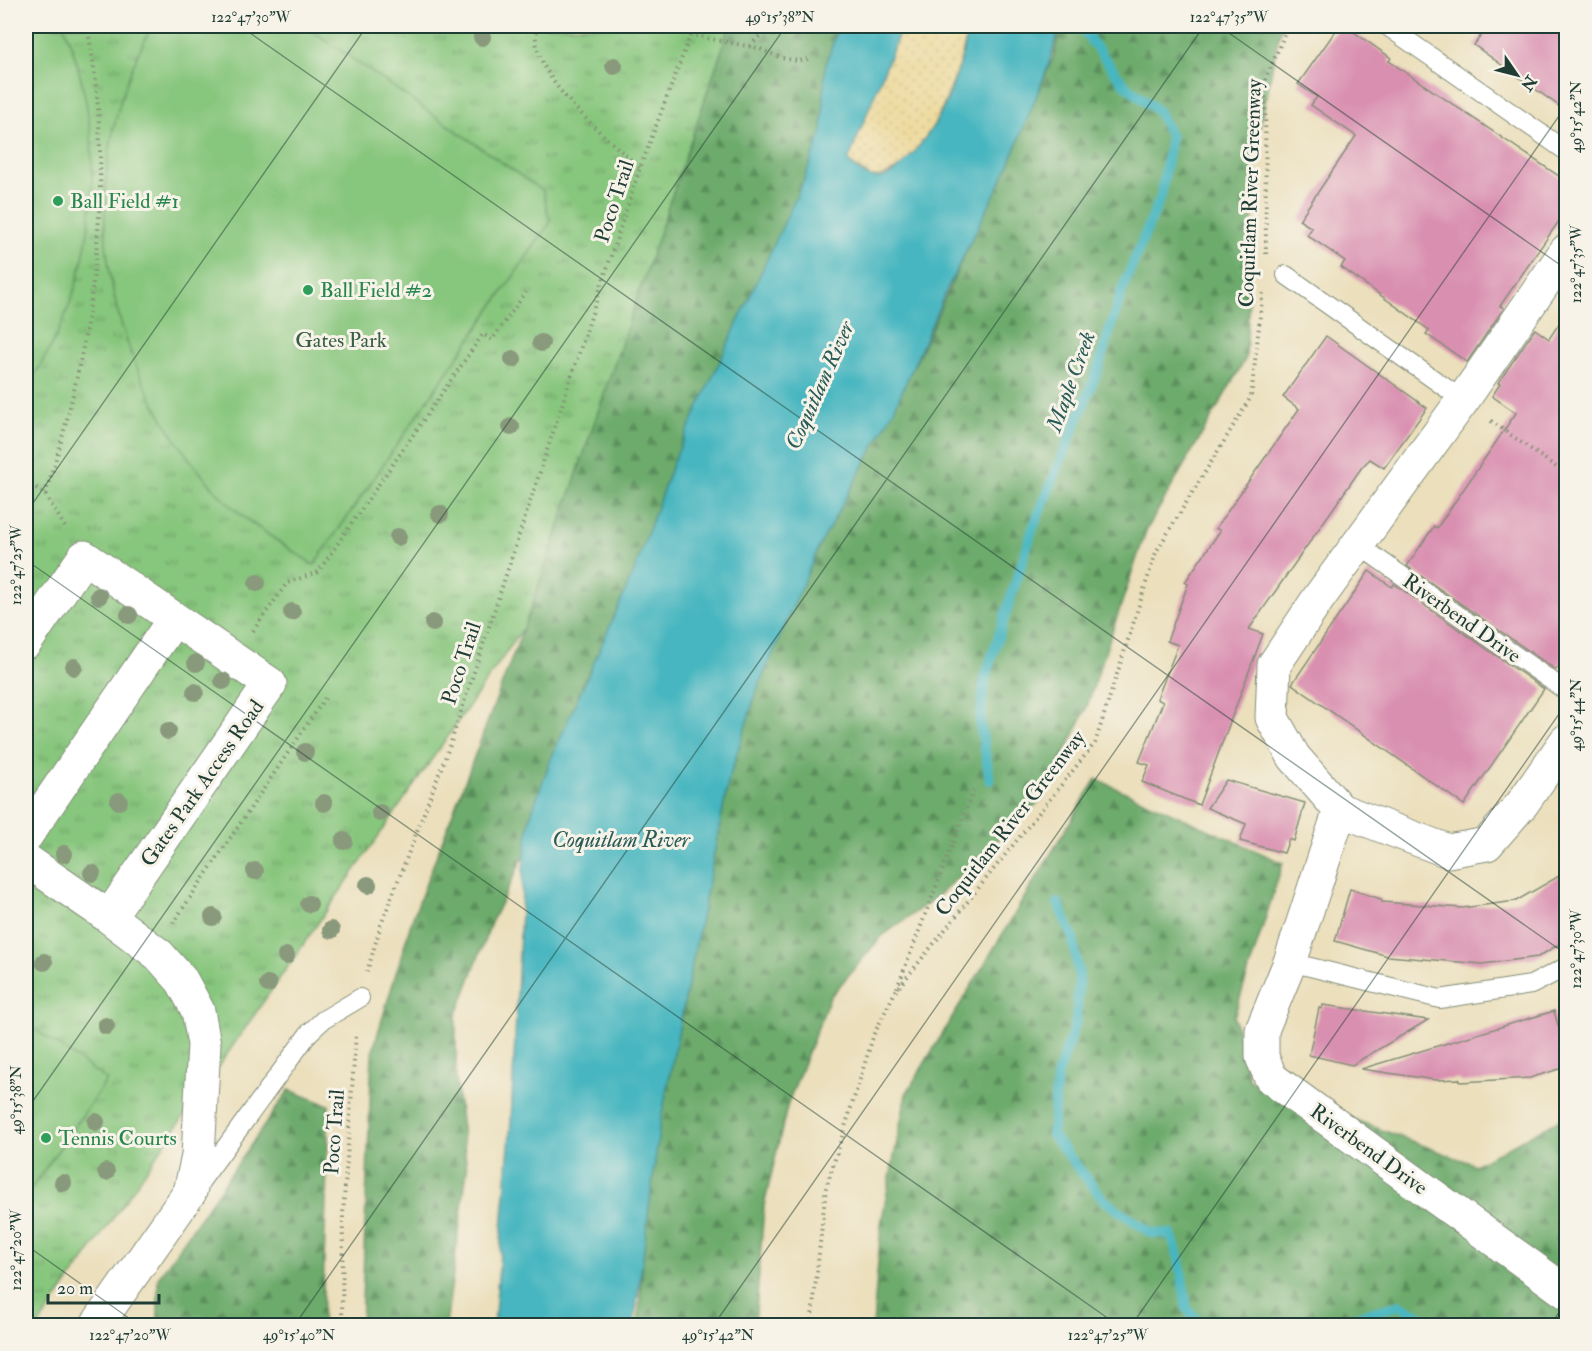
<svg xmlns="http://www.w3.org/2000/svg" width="1592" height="1351" viewBox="0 0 1592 1351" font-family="'IM FELL Double Pica',serif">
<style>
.grass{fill:url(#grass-tufts);stroke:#538258;stroke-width:1.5}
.forest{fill:url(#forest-firs);stroke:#467450;stroke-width:1.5}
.sand{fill:url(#sand-dots);stroke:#868c69;stroke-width:1.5}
.pitch{fill:#87c67d;stroke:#538258;stroke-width:1.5}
.water{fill:#47b6c0;stroke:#337a7a;stroke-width:1.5}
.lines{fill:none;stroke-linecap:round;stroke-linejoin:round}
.stream{stroke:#47b6c0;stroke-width:10}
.building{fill:#d98fb0}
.service-casing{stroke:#858e78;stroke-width:20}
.minor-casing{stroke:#858e78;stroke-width:35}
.path{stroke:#858e78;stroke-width:4;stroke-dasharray:1.5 4.5;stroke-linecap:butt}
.service{stroke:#fff;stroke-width:18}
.minor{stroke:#fff;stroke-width:33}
.tree{fill:#89997b}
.ticks{fill:none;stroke:#1f3d34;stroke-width:1.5;stroke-opacity:0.45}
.leisure-dot{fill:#2e9e5b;stroke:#f7f3e8;stroke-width:2}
.labels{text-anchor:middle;stroke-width:6;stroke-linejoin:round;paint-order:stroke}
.street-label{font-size:21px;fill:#1f3d34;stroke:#f7f3e8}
.leisure-label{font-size:21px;fill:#27864d;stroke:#f7f3e8;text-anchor:start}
.park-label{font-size:21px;fill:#395f46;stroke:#f7f3e8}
.water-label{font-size:22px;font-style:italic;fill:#295b57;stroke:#f7f3e8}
.neatline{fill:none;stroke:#1f3d34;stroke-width:2}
.ticks-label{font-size:15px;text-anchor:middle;fill:#1f3d34}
</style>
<defs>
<pattern id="grass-tufts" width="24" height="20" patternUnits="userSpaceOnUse" patternTransform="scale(1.5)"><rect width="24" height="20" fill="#87c67d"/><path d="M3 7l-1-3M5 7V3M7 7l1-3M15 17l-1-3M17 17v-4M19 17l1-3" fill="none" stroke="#6ea267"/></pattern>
<pattern id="forest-firs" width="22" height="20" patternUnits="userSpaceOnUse" patternTransform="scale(1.5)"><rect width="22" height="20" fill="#6dab6c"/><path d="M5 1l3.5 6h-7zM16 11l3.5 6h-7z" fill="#598c5a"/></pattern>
<pattern id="sand-dots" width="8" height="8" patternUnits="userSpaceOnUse" patternTransform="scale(1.5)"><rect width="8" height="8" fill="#eeda9e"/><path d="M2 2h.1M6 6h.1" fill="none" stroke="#ccbc89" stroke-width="1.8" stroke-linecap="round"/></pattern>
</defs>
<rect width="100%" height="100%" fill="#f7f3e8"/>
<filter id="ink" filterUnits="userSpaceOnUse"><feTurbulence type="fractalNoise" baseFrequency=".0167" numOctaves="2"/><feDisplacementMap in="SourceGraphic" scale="12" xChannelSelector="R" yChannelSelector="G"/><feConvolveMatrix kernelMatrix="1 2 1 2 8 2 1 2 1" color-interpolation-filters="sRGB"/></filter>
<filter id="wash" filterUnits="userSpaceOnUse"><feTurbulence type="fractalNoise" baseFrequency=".008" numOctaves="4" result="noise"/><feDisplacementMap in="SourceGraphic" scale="24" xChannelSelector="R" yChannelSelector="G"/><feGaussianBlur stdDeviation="1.35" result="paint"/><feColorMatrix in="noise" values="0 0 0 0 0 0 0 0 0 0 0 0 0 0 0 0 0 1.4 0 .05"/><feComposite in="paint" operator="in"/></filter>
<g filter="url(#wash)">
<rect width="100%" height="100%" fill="#ebdfbc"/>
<!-- grass -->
<path class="grass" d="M26 26H914L619 490 38 1326 26 1325Z"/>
<!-- forest -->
<path class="forest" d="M730 26H865L777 268 550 803 491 923 456 1017V1080L467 1170 446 1325 361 1326 372 1053 412 920 531 608Z
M1061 26H1283L1279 35 1256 146 1246 358 1146 531 1086 709 1044 797 938 896 882 936 830 997 788 1103 764 1206 755 1325 638 1326 655 1099 717 768 782 610 918 358 1053 58Z
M1096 779 1283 863 1234 1017 1249 1080 1475 1165 1566 1116V1325L873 1326 881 1224 906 1094Z
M289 1090 329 1105 322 1325H158V1278Z"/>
<!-- sand -->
<path class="sand" d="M902 26H969C959 72 928 173 872 178L848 161Z"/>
<!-- pitch -->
<path class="pitch" d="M26 26H64C111 144 100 283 26 387Z
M152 26H305L543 191 550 223 314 565C280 542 244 522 216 491 100 363 68 180 152 26Z
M26 1023 107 1080 26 1196Z"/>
<!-- water -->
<path class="water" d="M838 26H902L848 161C857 171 869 181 884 177 905 171 939 121 947 100 957 77 964 50 969 26H1060L1048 67 1008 167 947 289 894 410 819 547 757 690 729 779 660 1124 634 1325H494L511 1121 523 869 530 817 550 761 635 569 673 462 803 182 822 131 825 68Z"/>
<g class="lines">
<!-- stream -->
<path class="stream" d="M990 780 980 723 985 678 1033 528 1097 372 1122 290 1161 196 1171 136 1158 111 1124 84 1080 26
M1058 903 1073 938 1079 977 1076 1022 1057 1077 1052 1135 1104 1200 1151 1233 1171 1234 1179 1258 1187 1309 1203 1326
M1344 1326 1361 1315 1400 1305 1438 1326"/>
</g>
<g id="blocks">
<!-- building -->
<path class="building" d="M1339 26H1345L1391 58 1389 61 1566 181V211L1500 306 1504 308 1467 362 1426 334 1429 330 1341 267 1345 261 1307 235 1312 228 1299 220 1356 136 1311 105 1317 97 1298 84Z
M1488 26H1566V111L1474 45Z
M1566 313V655L1556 670 1407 566 1434 526 1437 528 1516 413 1492 396 1500 384 1498 383 1535 329 1549 339Z
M1326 336 1427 408 1384 468 1370 459 1362 467 1249 629 1263 634 1199 805 1142 782 1149 765 1139 762 1163 702 1157 699 1178 645 1167 641 1188 584 1185 582 1220 531 1216 528 1299 409 1283 397Z
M1369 571 1392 587 1394 584 1544 689 1464 805 1292 684Z
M1226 780 1305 803 1294 841 1289 839 1284 853 1240 841 1246 824 1207 808Z
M1566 872V940L1538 957 1482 964 1388 956 1335 941 1350 889 1381 899 1382 902 1462 908 1516 901Z
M1323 1005 1428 1020 1352 1065 1309 1055 1319 1008 1322 1009Z
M1554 1011 1566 1053V1067L1530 1078 1461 1082 1459 1079 1436 1080 1361 1069Z"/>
</g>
</g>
<g filter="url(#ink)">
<use href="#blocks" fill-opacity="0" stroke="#858e78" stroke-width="1.5"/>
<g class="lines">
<!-- service casing -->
<g class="service-casing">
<path id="service" d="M1387 26 1566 151
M1286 275 1463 400
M1357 544 1566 691
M1290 962 1440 999 1531 985 1566 967
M198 1185 309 1033 323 1020 360 998"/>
</g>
<!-- minor casing -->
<g class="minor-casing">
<path id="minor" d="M26 642 84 557 270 684 109 917 26 860
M1566 741 1522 804 1487 844 1448 851 1340 810 1290 962 1262 1030V1057L1271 1078 1566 1292
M1340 810 1294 757 1272 718 1274 665 1318 599 1463 400 1566 251
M26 836 174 619
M96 1326 190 1192 198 1156 204 1044 198 1011 182 981 159 955 109 917"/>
</g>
<!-- path -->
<path class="path" d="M537 26C525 75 608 138 640 168
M690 35 758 48 781 58 799 61 812 58
M750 46 769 26
M1266 254 1265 81 1288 26
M1491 421 1566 474
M26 481 45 494 65 527
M45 494C93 349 117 177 87 26
M253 631 287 583 318 572 483 334 492 340 526 292
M173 923 325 698
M367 972 381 925 450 745 640 168 694 26
M897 988 973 791
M342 1326 343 1214 356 1033
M811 1326 826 1188 874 1034 895 992 1095 743 1156 552 1251 397 1263 291"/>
<!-- service -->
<use href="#service" class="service"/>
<!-- minor -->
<use href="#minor" class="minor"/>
</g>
<!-- trees -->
<g class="tree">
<circle cx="482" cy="37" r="9"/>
<circle cx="614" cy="66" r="9"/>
<circle cx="541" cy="343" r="9"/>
<circle cx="513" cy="359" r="9"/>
<circle cx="511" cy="427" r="9"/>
<circle cx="440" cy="514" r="9"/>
<circle cx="398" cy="537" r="9"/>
<circle cx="257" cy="583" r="9"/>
<circle cx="99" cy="596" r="9"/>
<circle cx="292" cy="612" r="9"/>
<circle cx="129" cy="615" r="9"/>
<circle cx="433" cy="623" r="9"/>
<circle cx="196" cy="663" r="9"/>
<circle cx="74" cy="667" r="9"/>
<circle cx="223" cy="681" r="9"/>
<circle cx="195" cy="692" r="9"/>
<circle cx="168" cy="731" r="9"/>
<circle cx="305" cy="752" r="9"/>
<circle cx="119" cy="801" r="9"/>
<circle cx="324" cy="803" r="9"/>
<circle cx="380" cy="813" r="9"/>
<circle cx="344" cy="841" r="9"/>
<circle cx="64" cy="854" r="9"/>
<circle cx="255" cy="871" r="9"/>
<circle cx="92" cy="873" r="9"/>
<circle cx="368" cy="885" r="9"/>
<circle cx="309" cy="904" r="9"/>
<circle cx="213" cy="917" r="9"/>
<circle cx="331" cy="930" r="9"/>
<circle cx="286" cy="956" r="9"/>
<circle cx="44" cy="962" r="9"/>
<circle cx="268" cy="984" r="9"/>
<circle cx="106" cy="1026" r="9"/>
<circle cx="96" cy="1122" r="9"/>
<circle cx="106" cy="1172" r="9"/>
<circle cx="63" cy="1183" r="9"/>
</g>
</g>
<!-- ticks -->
<path class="ticks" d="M240 26 1566 954M1219 26 1566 269M26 513 367 26M26 560 1119 1326M26 1111 786 26M26 1245 140 1326M294 1326 1204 26M713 1326 1566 106M1131 1326 1566 704M1550 1326 1566 1302"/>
<!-- markers -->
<g class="leisure-dot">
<circle cx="58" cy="201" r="6"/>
<circle cx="308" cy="290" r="6"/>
<circle cx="46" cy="1138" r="6"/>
</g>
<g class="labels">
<!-- street labels -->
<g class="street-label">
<text transform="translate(1250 193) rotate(-88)" y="7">Coquitlam River Greenway</text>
<text transform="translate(614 201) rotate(-72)" y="7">Poco Trail</text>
<text transform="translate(1462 618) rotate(35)" y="7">Riverbend Drive</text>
<text transform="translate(461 663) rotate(-72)" y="7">Poco Trail</text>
<text transform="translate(202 783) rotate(-55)" y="7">Gates Park Access Road</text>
<text transform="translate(1010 823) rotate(-52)" y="7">Coquitlam River Greenway</text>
<text transform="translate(334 1132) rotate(-86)" y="7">Poco Trail</text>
<text transform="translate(1369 1149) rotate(36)" y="7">Riverbend Drive</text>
</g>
<!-- leisure labels -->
<g class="leisure-label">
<text x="70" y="208">Ball Field #1</text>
<text x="320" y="297">Ball Field #2</text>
<text x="58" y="1145">Tennis Courts</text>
</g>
<!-- park labels -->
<g class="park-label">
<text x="341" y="347">Gates Park</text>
</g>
<!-- water labels -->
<g class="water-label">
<text transform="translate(1070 381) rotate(-70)" y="8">Maple Creek</text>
<text transform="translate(819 385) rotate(-66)" y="8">Coquitlam River</text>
<text x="621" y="847">Coquitlam River</text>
</g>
</g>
<!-- margin -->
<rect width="1592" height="1351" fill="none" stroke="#f7f3e8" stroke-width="66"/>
<!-- north arrow -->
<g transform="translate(1517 75) rotate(125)" stroke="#f7f3e8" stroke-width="4.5" paint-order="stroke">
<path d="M0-4.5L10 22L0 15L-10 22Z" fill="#1f3d34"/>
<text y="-9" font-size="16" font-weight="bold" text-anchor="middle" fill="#1f3d34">N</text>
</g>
<!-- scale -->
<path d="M48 1294v9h111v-9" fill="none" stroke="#1f3d34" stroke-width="3"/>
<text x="57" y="1294" font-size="18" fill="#1f3d34" stroke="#f7f3e8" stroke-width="4.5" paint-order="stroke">20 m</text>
<rect x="33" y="33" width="1526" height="1285" class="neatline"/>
<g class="ticks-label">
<text x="251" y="22">122°47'30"W</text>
<text x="780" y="22">49°15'38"N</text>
<text x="1229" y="22">122°47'35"W</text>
<text transform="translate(1576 117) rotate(-90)" y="5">49°15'42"N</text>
<text transform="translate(1576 264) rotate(-90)" y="5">122°47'35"W</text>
<text transform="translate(16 565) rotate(-90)" y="5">122°47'25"W</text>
<text transform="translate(1576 715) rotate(-90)" y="5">49°15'44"N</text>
<text transform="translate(1576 949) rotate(-90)" y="5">122°47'30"W</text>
<text transform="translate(16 1100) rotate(-90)" y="5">49°15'38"N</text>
<text transform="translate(16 1250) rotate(-90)" y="5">122°47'20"W</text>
<text x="130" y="1340">122°47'20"W</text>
<text x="299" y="1340">49°15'40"N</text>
<text x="718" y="1340">49°15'42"N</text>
<text x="1108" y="1340">122°47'25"W</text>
</g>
</svg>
